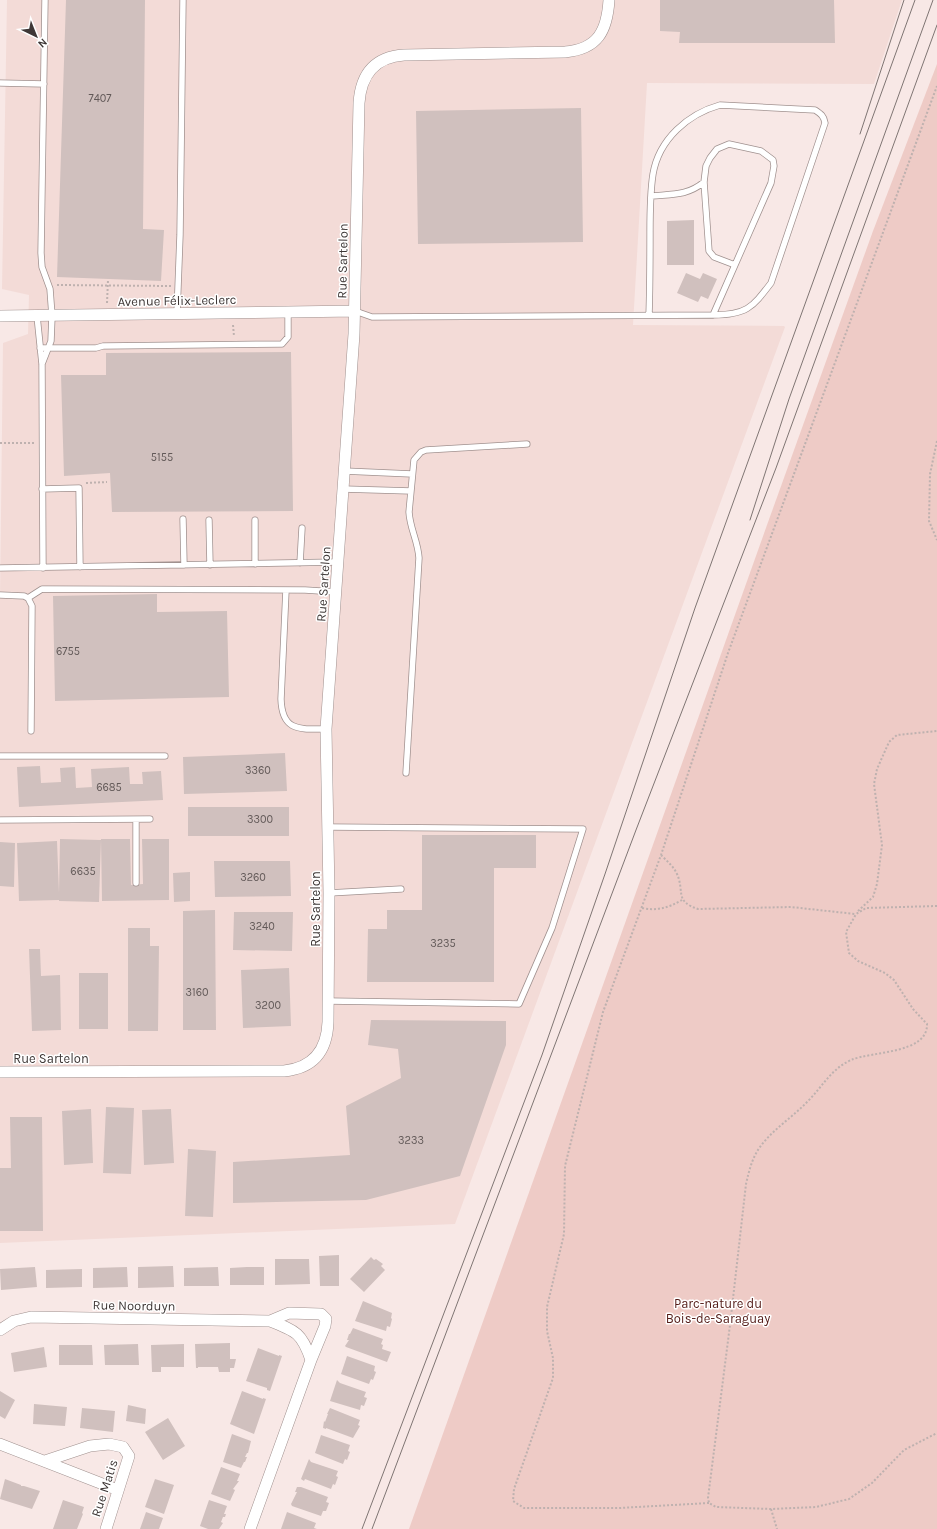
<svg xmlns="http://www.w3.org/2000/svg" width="937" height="1529" viewBox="0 0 937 1529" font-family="Karla,sans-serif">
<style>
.built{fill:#f3dbd7}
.green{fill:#eecbc6}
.building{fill:#d0c0be}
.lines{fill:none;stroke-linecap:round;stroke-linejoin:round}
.service-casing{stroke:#a0918f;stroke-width:7}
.minor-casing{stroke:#a0918f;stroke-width:12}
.path{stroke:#beb1af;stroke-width:2;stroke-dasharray:2 2;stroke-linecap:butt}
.service{stroke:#fff;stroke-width:5.5}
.minor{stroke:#fff;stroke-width:11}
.tram{stroke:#7f7573;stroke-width:1}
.labels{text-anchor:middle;stroke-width:3;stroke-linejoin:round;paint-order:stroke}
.number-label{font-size:11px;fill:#625958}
.street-label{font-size:13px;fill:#3e3736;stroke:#fff}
.park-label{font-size:13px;fill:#531b17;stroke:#fff}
</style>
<rect width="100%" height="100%" fill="#f8e8e6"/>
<!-- built -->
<path class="built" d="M7 0H902L874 84 647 83 633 325 784 326 785 327 455 1224 0 1243V600L3 343 28 334 29 295 2 289Z"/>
<!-- green -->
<path class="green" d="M937 64V1529H409L767 525 873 231Z"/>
<!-- building -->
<path class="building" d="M66 0H145L143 229 164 230 161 281 57 277Z
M660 0H834L835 43H679L680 32 660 31Z
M581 108 583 242 418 244 416 111Z
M694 220V265H667V221Z
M686 273 700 279 703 273 717 279 708 299 701 296 698 302 677 293Z
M291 352 293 511 112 512 110 473 64 476 61 375H106V353Z
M157 594V612L227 611 229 697 55 701 53 596Z
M285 753 287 791 184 794 183 757Z
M40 766 41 783 61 782 60 768 75 767 76 788 92 787 91 769 129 767 130 784H143L142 772 161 771 163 800 19 807 17 767Z
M188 807H289V836H188Z
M422 835H536V868H494V982H367L368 929H387V910H422Z
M60 839 101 840 99 902 59 901V900L19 901 17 843 57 841 59 893Z
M101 839H130L131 885 143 884 142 839H169V900L102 901Z
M0 842 15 843 14 887 0 886Z
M214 861H290L291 896 215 897Z
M190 872V901L174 902 173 873Z
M215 910 216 1030H183V911Z
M234 912H293L292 951 233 950Z
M128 928H150V946H159L158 1031H128Z
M29 949H40L41 976 60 975 61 1030 32 1031Z
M289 968 291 1026 243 1028 241 970Z
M79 973H108V1029H79Z
M371 1020 506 1021V1045L460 1176 366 1200 233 1203V1162L350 1155 346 1106 401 1078 398 1049 368 1045Z
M106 1107 134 1108 131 1174 103 1173Z
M91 1109 93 1163 64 1165 62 1111Z
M171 1109 174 1163 144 1165 142 1110Z
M10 1117H42L43 1231H0V1168H11Z
M188 1149 216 1151 213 1217 185 1216Z
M339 1255V1286H320L319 1256Z
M371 1257 374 1260 376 1259 383 1264 381 1266 385 1270 364 1292 350 1279Z
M275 1259H309L310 1284 275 1285Z
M173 1266 174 1287 138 1288V1267Z
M35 1267 37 1287 1 1290 0 1269Z
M127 1267 128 1287 93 1288V1268Z
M218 1267 219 1286H184V1268Z
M247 1267H264V1285H230V1268Z
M82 1269V1287L46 1288V1270Z
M363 1301 392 1313 391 1318 392 1319 390 1327 387 1326 386 1331 355 1321Z
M353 1328 383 1339 381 1344 383 1345 382 1349 391 1352 387 1362 346 1347 345 1346 349 1340H347L349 1334H350Z
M230 1343V1359H236L234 1368H230V1372H219L218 1367H198V1368H196L195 1344Z
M138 1344 139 1365H105L104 1345Z
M184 1344V1367H161V1372H152L151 1345Z
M59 1345H92L93 1365H59Z
M44 1347 47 1367 14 1372 11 1353Z
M258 1348 279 1356V1355L282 1356 270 1391 267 1390V1388L246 1381Z
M347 1356 375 1366 374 1371 376 1372 373 1380 371 1379 369 1384 341 1374Z
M337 1380 340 1383 366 1392 364 1397 367 1398 364 1406 361 1405 360 1410 330 1401Z
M0 1391 15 1400 5 1419 0 1416Z
M242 1391 263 1399V1398L266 1399 254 1434 230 1424Z
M34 1404 67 1407 65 1426 33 1424Z
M128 1405 146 1409 145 1424 126 1421Z
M82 1408 115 1411 113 1432 80 1428Z
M330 1408 360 1420 358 1425 360 1426 353 1438 326 1428V1429L323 1428 324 1421 325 1422 328 1414H327Z
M168 1418 185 1446 163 1460 145 1432Z
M232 1434 251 1441 248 1453H247L245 1457H247L245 1462H244L241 1468 223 1462Z
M321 1435 350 1445 348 1451 350 1452 347 1460 345 1459 343 1464 315 1453Z
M309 1459 311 1462 338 1471 336 1476 338 1477 335 1485 333 1484 331 1489 305 1479 304 1481 301 1479Z
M221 1467 240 1474 237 1481H239L233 1489 235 1490 230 1501 211 1494Z
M5 1479 21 1485V1486H24L40 1491 32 1509 0 1499Z
M155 1479 174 1485 164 1514 145 1507Z
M297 1487H301L328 1497 326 1502 329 1503 326 1511H323L321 1516 292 1506 291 1504 297 1492H295Z
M63 1500 84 1507 82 1513 83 1514 77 1529H53Z
M209 1500 227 1506 224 1514H226L225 1517H223L221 1522 223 1523 219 1529H208L200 1526Z
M146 1512 163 1518 159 1529H140Z
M287 1512 316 1523 314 1528 317 1529H281Z"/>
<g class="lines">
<!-- service casing -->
<g class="service-casing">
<path id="service" d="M0 83 44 84
M651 196C672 194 687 196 704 182
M355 311 372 317 713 315C746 315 752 308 771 283L825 123C824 116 821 114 815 110L720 105C688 114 659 139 653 174 650 193 650 213 650 232 650 260 650 287 649 315
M177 314 180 235 183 0
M713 315 771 183 774 166 773 160 761 151 729 144 717 149 710 158 706 166 704 182 709 251 714 257 735 265
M37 316 42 364 43 568
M40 348H96L103 346 282 344 288 337V312
M42 364 51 341 52 316 50 289 42 267 41 253 45 0
M344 471 412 474
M42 489 79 488 80 567
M343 489 411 491
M183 519 184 565
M209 520 210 565
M300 563 302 528
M255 564V520
M0 568 338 562
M286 590 281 699C282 732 300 729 326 729
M0 595 24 596 28 598 32 606 31 731
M28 598 42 589 305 590 336 592
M0 756H165
M406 773 419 558C418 541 410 529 409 512L414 460 421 452 426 450 527 444
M0 820 150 819
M136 820V883
M328 827 583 829 552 928 519 1004 328 1001
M329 893 401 889"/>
</g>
<!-- minor casing -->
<g class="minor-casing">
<path id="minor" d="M0 316 355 311
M0 1072 284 1071C313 1068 327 1051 328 1022L329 893 326 729 354 334 359 103C361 74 375 57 404 55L565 52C598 49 607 31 609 0
M270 1321 289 1313 321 1314 326 1319 325 1326 311 1360
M0 1330 14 1321 31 1317 270 1321C296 1331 302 1333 311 1360L250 1529
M0 1444 118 1490
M45 1461 90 1446 109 1444 123 1447 129 1456 106 1529"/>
</g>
<!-- path -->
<path class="path" d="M57 285 171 286
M107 303 108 280
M233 325 234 336
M937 441 930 474 929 521 937 540
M0 443H35
M86 483 107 482
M661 855C667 861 674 867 677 874 685 892 674 901 698 909L791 907 855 914
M937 906 866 908 856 914 846 932 849 953 858 961 885 973 894 980 913 1009 927 1024C928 1054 872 1051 851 1060 831 1069 823 1086 808 1101 793 1117 773 1129 760 1147 752 1158 749 1171 746 1184L730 1325 708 1498 709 1503 716 1507 771 1509 816 1507 849 1499 872 1483 904 1450 937 1433
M642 908C657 911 668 908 682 900
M858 911 873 897 877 884 882 845 874 784 877 769 889 742 897 735 937 731
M709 1503 619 1508H524L513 1501 514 1489 553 1378V1358L547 1331V1307L564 1234 565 1166 603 1012 661 855 728 653 937 86
M771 1509 777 1529"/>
<!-- service -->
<use href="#service" class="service"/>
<!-- minor -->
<use href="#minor" class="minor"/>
<!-- tram -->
<path class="tram" d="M860 134 904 0
M750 520 789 399 933 0
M362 1529 542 1055 605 874 695 608 915 0
M372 1529 636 830 776 468 937 25"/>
</g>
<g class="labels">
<!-- number labels -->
<g class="number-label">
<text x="100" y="102">7407</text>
<text x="162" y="461">5155</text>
<text x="68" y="655">6755</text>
<text x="258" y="774">3360</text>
<text x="109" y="791">6685</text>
<text x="260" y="823">3300</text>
<text x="83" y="875">6635</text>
<text x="253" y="881">3260</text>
<text x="262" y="930">3240</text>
<text x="443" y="947">3235</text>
<text x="197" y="996">3160</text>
<text x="268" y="1009">3200</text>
<text x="411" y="1144">3233</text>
</g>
<!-- street labels -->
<g class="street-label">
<text transform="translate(342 261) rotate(-89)" y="5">Rue Sartelon</text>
<text transform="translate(177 300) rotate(-1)" y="5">Avenue Félix-Leclerc</text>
<text transform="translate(323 584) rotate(-86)" y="5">Rue Sartelon</text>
<text transform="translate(315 909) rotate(-90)" y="5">Rue Sartelon</text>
<text x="51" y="1063">Rue Sartelon</text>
<text transform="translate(134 1305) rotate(1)" y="5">Rue Noorduyn</text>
<text transform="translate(104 1488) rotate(-72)" y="5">Rue Matis</text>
</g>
<!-- park labels -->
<g class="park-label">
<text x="718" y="1308">Parc-nature du<tspan x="718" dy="15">Bois-de-Saraguay</tspan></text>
</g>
</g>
<!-- north arrow -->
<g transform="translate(36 36) rotate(137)" stroke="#ffffff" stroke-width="3" paint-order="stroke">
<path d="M0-3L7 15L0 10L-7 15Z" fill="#3e3736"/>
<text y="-6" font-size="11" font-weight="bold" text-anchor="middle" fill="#3e3736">N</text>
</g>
</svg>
